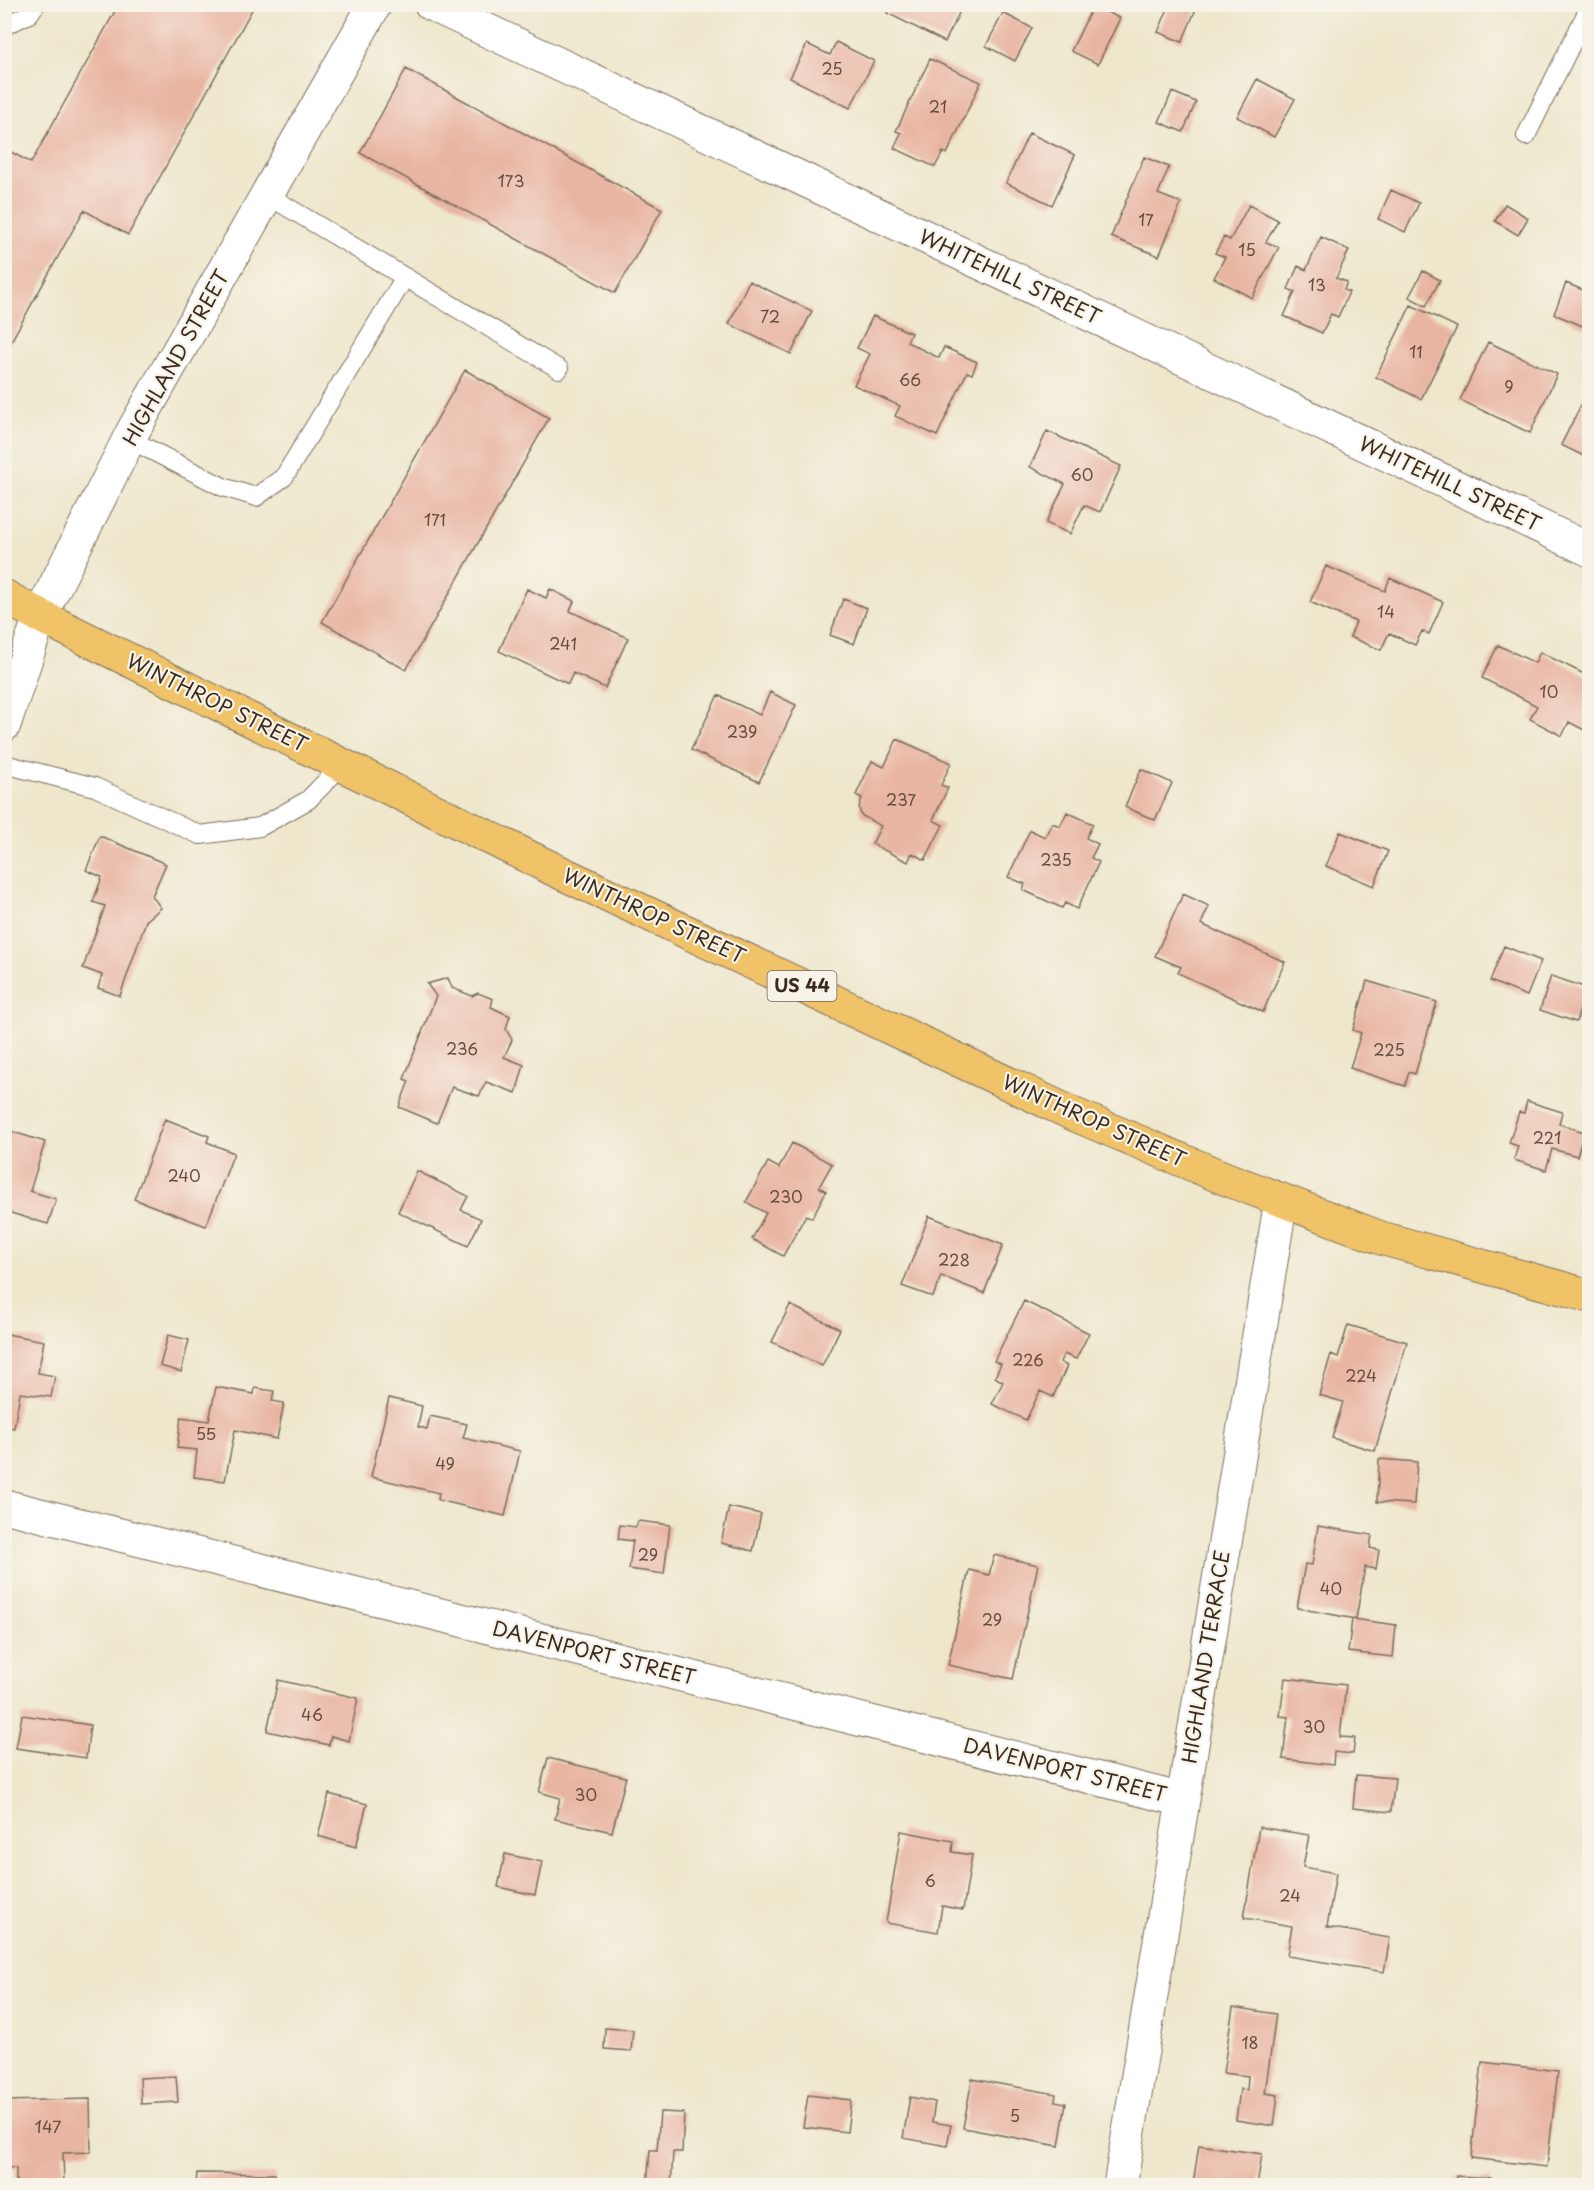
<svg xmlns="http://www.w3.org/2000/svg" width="1594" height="2190" viewBox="0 0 1594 2190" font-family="'Playpen Sans',sans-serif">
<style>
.building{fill:#e9b5a3}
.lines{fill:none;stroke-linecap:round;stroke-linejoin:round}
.service-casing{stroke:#7a6c5b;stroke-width:20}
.minor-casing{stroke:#7a6c5b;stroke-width:35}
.tertiary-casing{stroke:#7a6c5b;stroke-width:35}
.trunk-casing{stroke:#7a6c5b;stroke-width:35}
.service{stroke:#fff;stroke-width:18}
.minor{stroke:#fff;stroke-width:33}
.tertiary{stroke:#fff;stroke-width:33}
.trunk{stroke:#f0c369;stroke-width:33}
.labels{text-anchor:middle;stroke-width:4.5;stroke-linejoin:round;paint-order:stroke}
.number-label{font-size:16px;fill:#664d3f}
.shield{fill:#f7f3e8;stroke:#73665b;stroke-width:1.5}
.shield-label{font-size:18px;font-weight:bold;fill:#3b2a1e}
.street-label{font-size:20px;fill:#3b2a1e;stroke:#f7f3e8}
</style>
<rect width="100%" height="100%" fill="#f7f3e8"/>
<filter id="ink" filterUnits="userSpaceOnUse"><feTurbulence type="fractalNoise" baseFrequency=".0167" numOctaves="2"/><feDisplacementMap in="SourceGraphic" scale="12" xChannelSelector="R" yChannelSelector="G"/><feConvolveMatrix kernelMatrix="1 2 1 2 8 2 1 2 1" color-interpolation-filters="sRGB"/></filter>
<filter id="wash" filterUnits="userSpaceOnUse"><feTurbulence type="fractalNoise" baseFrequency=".008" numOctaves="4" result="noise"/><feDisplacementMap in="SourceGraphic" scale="24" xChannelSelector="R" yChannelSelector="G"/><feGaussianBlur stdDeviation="1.35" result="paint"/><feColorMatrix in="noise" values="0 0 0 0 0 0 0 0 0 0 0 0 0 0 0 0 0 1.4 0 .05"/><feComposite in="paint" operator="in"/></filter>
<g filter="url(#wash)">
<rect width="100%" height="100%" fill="#eee7cc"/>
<g id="blocks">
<!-- building -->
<path class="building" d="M119 4H255L128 235 84 210 4 354V148L31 163Z
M891 4H962L963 5 945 42 887 13Z
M1170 4H1184L1196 9 1182 42 1158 32Z
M1093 6 1120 18 1098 64 1071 51Z
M1003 13 1032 28 1015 61 986 46Z
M836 42 874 61 850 108 790 78 807 44 830 55Z
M930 59 981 82 947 154 943 152 935 167 894 148 901 133 896 131Z
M406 69 662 209 615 293 360 153Z
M1257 79 1295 99 1274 137 1237 117Z
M1172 92 1196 102 1183 132 1159 122Z
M1029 133 1075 155 1052 205 1006 183Z
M1144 157 1169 167 1158 194 1181 203 1159 256 1111 237Z
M1391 190 1419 203 1405 232 1378 219Z
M1505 204 1528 218 1518 235 1495 221Z
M1249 205 1278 220 1266 242 1279 247 1252 298 1214 278 1225 257 1215 253 1224 237 1230 240Z
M1321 237 1349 250 1336 278 1347 282 1344 290 1349 292 1338 317 1331 314 1322 333 1284 316 1295 292 1288 289 1298 266 1306 270Z
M1423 271 1440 280 1426 306 1409 297Z
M749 281 812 311 791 354 729 324Z
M1566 283 1590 293V329L1554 314Z
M1411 305 1457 327 1421 399 1376 377Z
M873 316 911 333 907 342 939 358 944 347 977 362 972 374 967 372 937 436 895 416 900 406 854 385 870 354 857 348Z
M1488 342 1557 374 1530 433 1460 400Z
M465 370 549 418 406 670 322 622Z
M1590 387V459L1561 445Z
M1047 431 1121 466 1100 512 1084 505 1070 534 1046 523 1065 484 1030 467Z
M1326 566 1385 591 1390 578 1443 602 1429 634 1422 631 1415 645 1389 633 1381 650 1350 637 1356 622 1310 602Z
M527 589 546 598 550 589 574 601 570 611 628 638 605 688 573 673 568 684 499 651Z
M843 599 867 608 854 644 830 635Z
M1498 645 1535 663 1540 652 1590 677V733L1569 722 1562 736 1530 719 1537 706 1482 678Z
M770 692 796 705 759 782 691 750 718 695 760 715Z
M897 739 951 763 941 785 948 788 933 820 943 825 925 860 912 853 908 862 872 844 881 826 861 815 859 807 862 798 856 795 872 761 884 767Z
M1141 769 1172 783 1155 820 1125 807Z
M1067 812 1093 824 1086 838 1098 844 1091 858 1099 862 1077 909 1065 903 1062 908 1023 890 1025 884 1008 877 1030 830 1045 837 1052 823 1060 826Z
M1340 832 1388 851 1374 886 1326 866Z
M100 836 166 864 152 896 161 908 146 921 120 996 98 988 102 975 83 968 105 906 93 902 102 877 86 870Z
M1183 894 1209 906 1201 924 1285 962 1263 1012 1178 973 1181 967 1155 956Z
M1504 946 1541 961 1527 996 1490 981Z
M1551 976 1587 988 1576 1022 1540 1010Z
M448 978 452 988 472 996 478 993 493 999 491 1007 510 1016 506 1029 512 1040 504 1057 524 1065 516 1093 486 1082 479 1096 452 1087 437 1123 399 1107 409 1081 404 1079 436 996 427 984Z
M1367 981 1437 1002 1415 1074 1409 1072 1405 1086 1350 1068 1361 1033 1353 1030Z
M1527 1101 1562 1112 1559 1124 1584 1132 1577 1156 1552 1149 1546 1170 1514 1160 1518 1146 1509 1143 1519 1112 1524 1113Z
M165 1119 209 1136 207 1142 234 1153 206 1226 134 1199Z
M4 1129 45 1142 30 1191 56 1199 48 1224 4 1211Z
M792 1143 832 1164 819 1187 826 1191 812 1218 806 1215 783 1256 752 1239 766 1213 746 1202 768 1162 779 1168Z
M417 1171 468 1196 461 1210 481 1219 468 1246 398 1212Z
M929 1216 1003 1245 984 1293 941 1276 933 1297 902 1286Z
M1024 1301 1089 1333 1076 1359 1064 1354 1060 1362 1067 1366 1053 1397 1040 1391 1026 1420 992 1404 1003 1382 995 1377 1001 1364 994 1361Z
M790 1305 840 1329 822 1366 772 1342Z
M1348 1325 1407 1342 1375 1451 1332 1438 1343 1402 1319 1395 1331 1354 1338 1357Z
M7 1334 44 1341 38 1373 55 1376 51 1397 20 1393 14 1428 4 1427V1346Z
M168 1335 189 1340 181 1372 160 1366Z
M216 1387 254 1394 255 1388 274 1391 272 1401 284 1403 277 1439 235 1430 225 1481 194 1477 197 1450 177 1448 181 1417 209 1421Z
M389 1398 422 1406 418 1427 427 1429 430 1416 467 1424 463 1438 520 1451 505 1516 438 1500 439 1493 371 1477Z
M1379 1459 1417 1462 1414 1504 1377 1502Z
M729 1507 761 1514 753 1551 721 1543Z
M638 1521 670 1525 664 1574 629 1569 633 1541 618 1539 620 1525 636 1527Z
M1318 1526 1372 1535 1370 1548 1379 1550 1376 1569 1365 1567 1356 1619 1297 1608 1305 1564 1312 1565Z
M994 1555 1038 1565 1013 1679 948 1665 969 1570 989 1575Z
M1352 1619 1396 1625 1393 1657 1348 1652Z
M1285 1678 1346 1685 1340 1737 1355 1738 1353 1754 1334 1752 1333 1765 1283 1759 1288 1717 1280 1716Z
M278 1680 358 1698 349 1741 331 1736 329 1745 267 1731Z
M22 1715 90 1725 86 1758 16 1748Z
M548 1758 626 1777 612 1832 555 1819 560 1798 539 1792Z
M1356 1775 1395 1778 1391 1812 1353 1808Z
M329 1794 367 1804 356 1847 318 1836Z
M1259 1827 1309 1835 1303 1867 1336 1873 1327 1927 1390 1938 1384 1972 1287 1956 1292 1926 1244 1918Z
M901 1831 953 1841 952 1852 972 1855 963 1910 942 1906 938 1932 886 1923Z
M505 1854 542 1862 535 1895 498 1887Z
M1233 2007 1276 2014 1265 2093 1278 2095 1274 2126 1236 2120 1240 2089 1247 2090 1248 2076 1223 2073Z
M605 2028 633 2030 631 2051 604 2049Z
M1482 2062 1558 2071 1547 2167 1471 2158Z
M176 2076 178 2102 141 2104 140 2078Z
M972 2079 1056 2094 1055 2101 1066 2103 1059 2146 963 2128Z
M808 2095 851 2100 847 2132 803 2127Z
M910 2097 935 2102 932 2122 951 2125 947 2146 903 2138Z
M90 2099 91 2152 63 2153 64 2184 16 2185V2168H4V2101Z
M660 2112 684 2113 682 2152H673L671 2186H647L650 2150H657Z
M1199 2145 1262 2154 1257 2186H1199L1193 2184Z
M197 2173 275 2174V2186H196Z
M1456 2176 1491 2178V2186H1455Z
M380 2183H470V2186H380Z"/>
</g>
</g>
<g filter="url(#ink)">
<use href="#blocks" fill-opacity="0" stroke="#7a6c5b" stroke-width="1.5"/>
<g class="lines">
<!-- service casing -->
<g class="service-casing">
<path id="service" d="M4 26 29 14 36 4
M1526 136 1590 6
M267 195 559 369
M129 439 223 487 256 497 284 477 405 277
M4 764 95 787 200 835 260 827 308 800 342 765"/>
</g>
<!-- minor casing -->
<g class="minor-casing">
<path id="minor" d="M431 4 1590 550
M4 1506 1183 1800
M1120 2186 1281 1200"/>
</g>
<!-- tertiary casing -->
<g class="tertiary-casing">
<path id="tertiary" d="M4 725 40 616 133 431 375 4"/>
</g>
<!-- trunk casing -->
<g class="trunk-casing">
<path id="trunk" d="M4 596 40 616 549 867 1073 1114 1224 1178 1381 1238 1590 1296"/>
</g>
<!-- service -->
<use href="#service" class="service"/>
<!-- minor -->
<use href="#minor" class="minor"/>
<!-- tertiary -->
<use href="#tertiary" class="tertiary"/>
<!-- trunk -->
<use href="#trunk" class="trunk"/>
</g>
</g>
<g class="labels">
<!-- number labels -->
<g class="number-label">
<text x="832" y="75">25</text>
<text x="938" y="113">21</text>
<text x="511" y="187">173</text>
<text x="1146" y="226">17</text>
<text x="1247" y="256">15</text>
<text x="1317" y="291">13</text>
<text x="770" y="323">72</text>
<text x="1416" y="358">11</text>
<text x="910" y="386">66</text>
<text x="1509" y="393">9</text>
<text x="1082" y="481">60</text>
<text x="435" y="526">171</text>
<text x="1386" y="618">14</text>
<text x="563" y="650">241</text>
<text x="1549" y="698">10</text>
<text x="742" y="738">239</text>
<text x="901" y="806">237</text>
<text x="1056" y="866">235</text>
<text x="462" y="1055">236</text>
<text x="1389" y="1056">225</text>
<text x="1547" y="1144">221</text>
<text x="184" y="1182">240</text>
<text x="786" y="1203">230</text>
<text x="954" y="1266">228</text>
<text x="1028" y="1366">226</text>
<text x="1361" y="1382">224</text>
<text x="206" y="1440">55</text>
<text x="445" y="1470">49</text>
<text x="648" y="1561">29</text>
<text x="1331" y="1595">40</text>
<text x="992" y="1626">29</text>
<text x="312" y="1721">46</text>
<text x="1314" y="1733">30</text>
<text x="586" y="1801">30</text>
<text x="930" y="1887">6</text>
<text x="1290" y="1902">24</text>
<text x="1250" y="2049">18</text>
<text x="1015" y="2122">5</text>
<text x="48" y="2133">147</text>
</g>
<!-- shield labels -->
<rect class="shield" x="767.5" y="971" width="69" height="30" rx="4.5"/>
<g class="shield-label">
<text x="802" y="992">US 44</text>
</g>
<!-- street labels -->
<g class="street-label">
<text transform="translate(1010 277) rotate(25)" y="7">WHITEHILL STREET</text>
<text transform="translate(176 358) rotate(-61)" y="7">HIGHLAND STREET</text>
<text transform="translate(1450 484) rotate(25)" y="7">WHITEHILL STREET</text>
<text transform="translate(217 703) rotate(26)" y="7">WINTHROP STREET</text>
<text transform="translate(654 916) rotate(25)" y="7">WINTHROP STREET</text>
<text transform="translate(1094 1121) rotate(24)" y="7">WINTHROP STREET</text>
<text transform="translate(594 1653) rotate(14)" y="7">DAVENPORT STREET</text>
<text transform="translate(1206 1657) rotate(-81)" y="7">HIGHLAND TERRACE</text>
<text transform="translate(1065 1770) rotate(14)" y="7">DAVENPORT STREET</text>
</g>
</g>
<!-- margin -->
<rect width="1594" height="2190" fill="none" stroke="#f7f3e8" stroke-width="24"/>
</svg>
